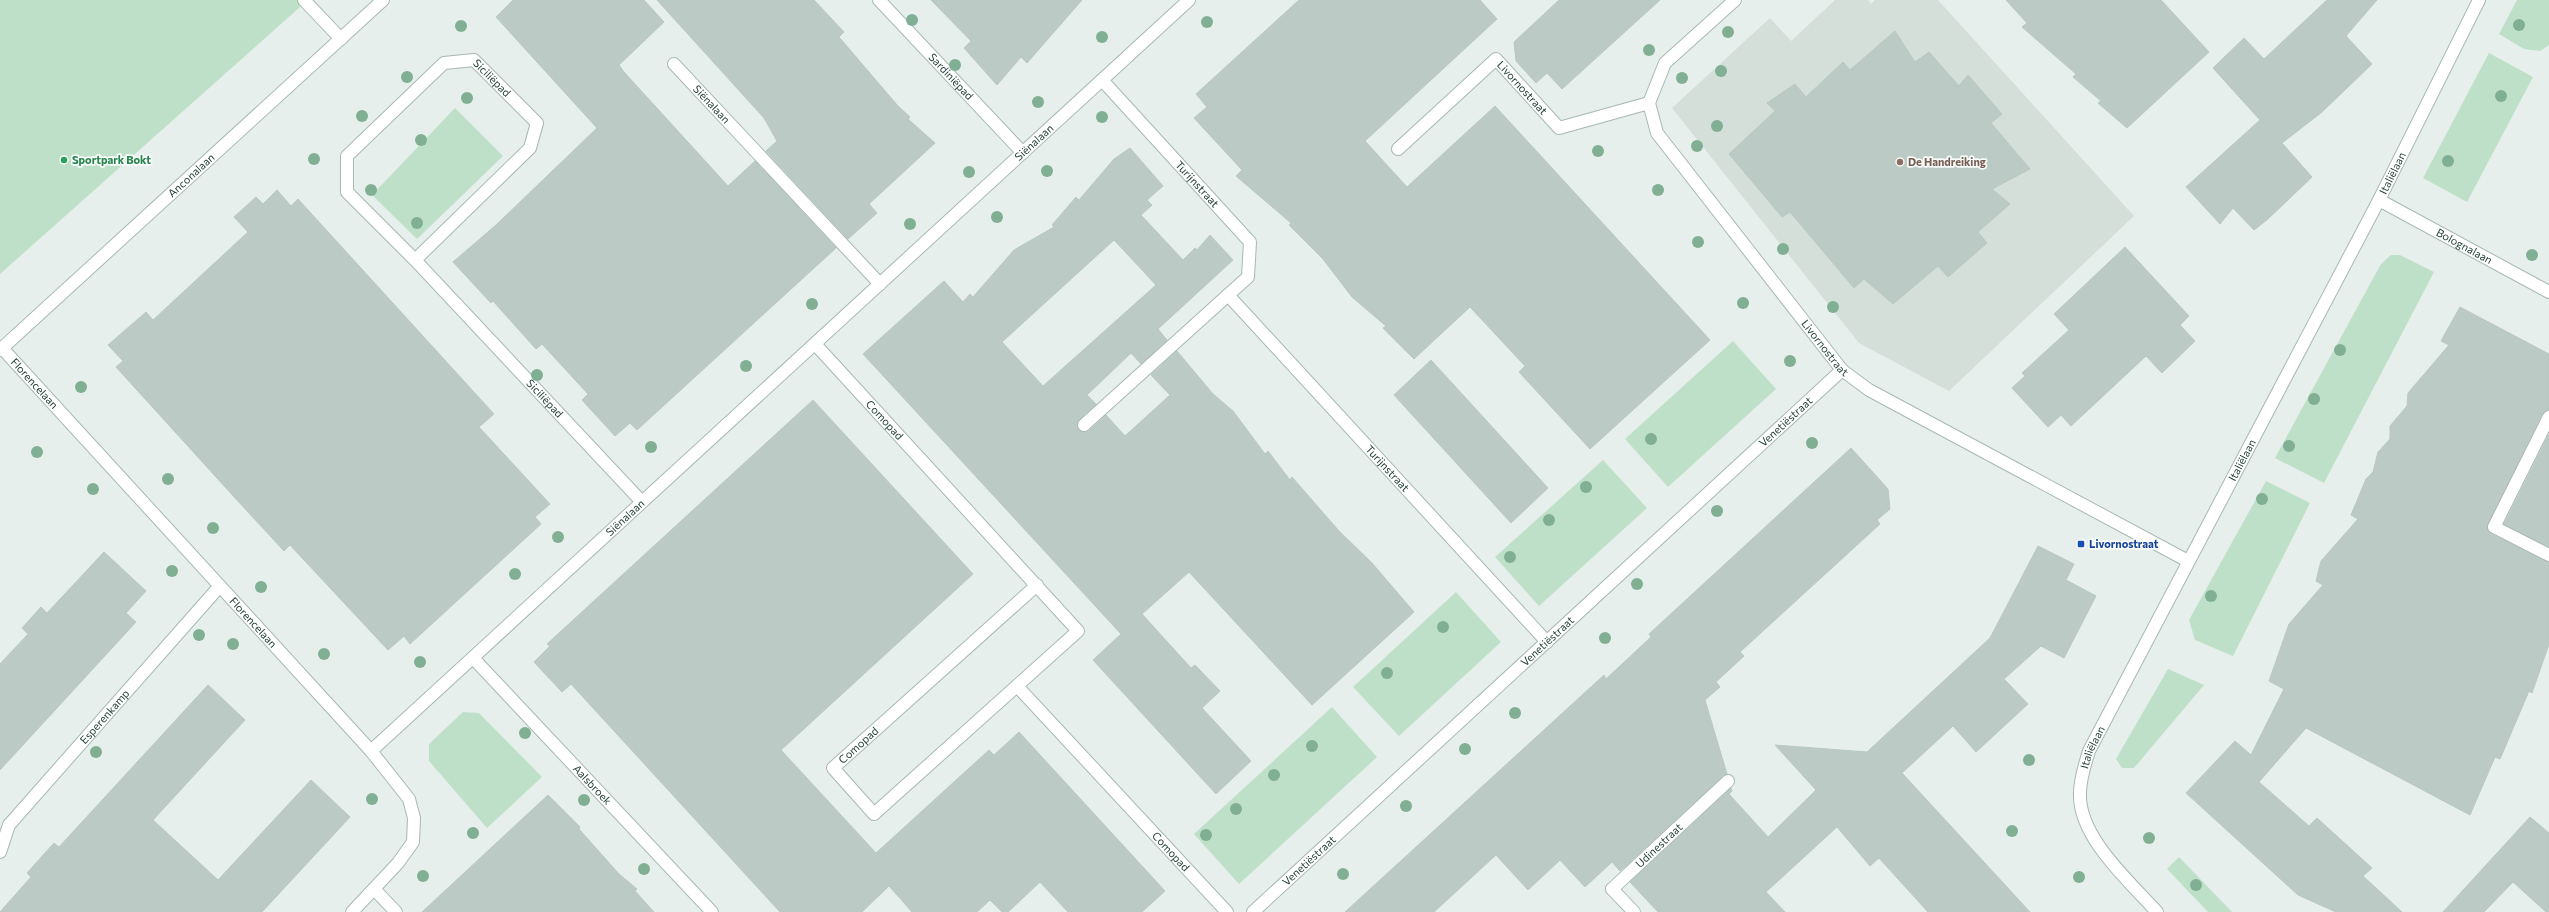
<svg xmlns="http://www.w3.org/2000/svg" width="2549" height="912" viewBox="0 0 2549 912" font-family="Commissioner,sans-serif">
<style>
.built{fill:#d4dfda}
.green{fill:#bfe0c8}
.building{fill:#bbcac4;stroke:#b8c9c2;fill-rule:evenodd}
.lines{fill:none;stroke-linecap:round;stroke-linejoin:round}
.service-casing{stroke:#a8b8b2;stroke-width:14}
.minor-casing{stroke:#a8b8b2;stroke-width:14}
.tertiary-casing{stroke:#a8b8b2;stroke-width:14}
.service{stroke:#fff;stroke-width:12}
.minor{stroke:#fff;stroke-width:12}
.tertiary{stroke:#fff;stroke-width:12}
.tree{fill:#80af93}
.leisure-dot{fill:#2e9e5b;stroke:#f7fbf9;stroke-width:1.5}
.education-dot{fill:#8d6e63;stroke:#f7fbf9;stroke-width:1.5}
.transit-dot{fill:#1a4fb4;stroke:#f7fbf9;stroke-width:1.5}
.labels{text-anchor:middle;stroke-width:3.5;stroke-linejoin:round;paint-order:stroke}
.street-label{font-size:11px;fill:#24423a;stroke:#f7fbf9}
.leisure-label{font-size:11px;font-weight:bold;fill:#27864d;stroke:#f7fbf9;text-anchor:start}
.education-label{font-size:11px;font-weight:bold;fill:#785e54;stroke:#f7fbf9;text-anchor:start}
.transit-label{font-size:11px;font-weight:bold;fill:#164399;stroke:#f7fbf9;text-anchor:start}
</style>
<rect width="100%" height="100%" fill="#e6efeb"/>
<!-- built -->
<path class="built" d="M1835 0H1868L1871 4 1875 0H1938L2134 216 1949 391 1859 343 1672 108 1770 18 1791 41Z"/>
<!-- green -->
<path class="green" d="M0 0H308L0 274Z
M2517 0H2549V45L2540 51 2524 49 2499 34Z
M2489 53 2533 77 2467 202 2423 178Z
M455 108 503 156 417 239 372 195Z
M2391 255H2400L2434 272 2324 483 2275 458 2381 264Z
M1733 341 1776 389 1668 487 1625 439Z
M1603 460 1647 508 1539 606 1495 557Z
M2266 481 2310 503 2233 656 2195 640 2189 620Z
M1456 592 1501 642 1399 736 1353 687Z
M2168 669 2204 685 2134 768H2122L2116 759Z
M1332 707 1377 757 1239 884 1194 834Z
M463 712 479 713 542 777 487 828 429 761V744Z
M2179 857 2232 912H2208L2167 869Z"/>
<!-- building -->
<path class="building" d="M513 0H644L664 22 619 65 624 72 728 186 755 161 836 248 637 430 630 423 615 436 582 400 588 394 542 344 536 349 493 301 491 303 453 262 496 225 597 128 496 17Z
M657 0H814L844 32 839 37 898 106 910 117 908 119 935 143 869 204 877 213 848 239 766 151 777 141 764 118Z
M931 0H1082L1027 63 1021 57 997 85 964 48 971 41Z
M1299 0H1480L1497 19 1365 141 1407 187 1495 106 1710 340 1590 449 1519 372 1525 366 1470 307 1414 359 1383 328 1386 326 1352 297 1323 259 1289 225 1291 223 1236 176 1242 170 1194 118 1207 107 1196 94Z
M1559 0H1660L1562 89 1547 73 1536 83 1516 61 1514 42Z
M2006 0H2161L2209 52 2127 128 2098 103 2101 101 2073 77 2076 74 2022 27 2027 23Z
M2327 0H2377L2346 36 2372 64 2322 112 2282 143 2312 177 2268 219 2254 230 2233 208 2220 224 2186 187 2260 120 2213 68 2244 38 2264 59Z
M1895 31 1915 62 1929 52 1959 86 1968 75 2002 114 1991 123 2030 169 1992 189 2010 204 1978 232 1987 243 1948 277 1938 266 1893 304 1864 279 1854 288 1790 212 1782 217 1729 154 1775 111 1767 103 1795 84 1806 97 1843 62 1850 70Z
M1130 148 1163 186 1147 200 1152 205 1141 215 1183 260 1195 248 1197 250 1210 235 1233 260 1158 329 1167 340 1141 364 1131 353 1087 395 1096 404 1079 420 1078 430 1082 432 1089 431 1106 415 1125 436 1170 395 1151 375 1177 351 1213 394 1233 411 1265 454 1268 451 1290 480 1292 477 1339 531 1372 563 1414 612 1312 705 1189 572 1142 614 1191 668 1195 665 1220 691 1202 708 1251 761 1216 794 1093 660 1121 634 863 354 944 281 963 302 970 294 973 297 1014 250 1054 227 1052 225 1076 197 1079 200 1114 159ZM1114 240 1156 285 1043 386 1002 342Z
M277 190 291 206 298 199 494 414 479 427 550 504 535 517 541 524 410 644 404 636 388 650 290 545 284 551 236 499 116 367 123 361 108 345 146 312 153 320 248 232 234 217 256 197 263 204Z
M2125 247 2189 316 2180 325 2195 341 2162 373 2146 356 2071 426 2061 415 2048 427 2012 388 2025 376 2022 373 2069 330 2054 314Z
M2460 307 2549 354V410L2542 414 2487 527 2491 534 2549 562V644L2532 693 2529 691 2500 759 2495 757 2470 815 2306 728 2259 782 2309 826 2317 818 2372 868 2363 876 2402 912H2336L2298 895 2186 793 2235 741 2251 755 2284 689 2269 681 2289 624 2323 585 2316 581 2321 561 2358 519 2351 515 2366 479 2373 472 2378 452 2390 439V426L2407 406 2408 393 2449 345 2441 341Z
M1431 360 1548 488 1511 523 1394 395Z
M813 400 973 574 781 750 876 853 989 750 994 755 1019 732 1165 891 1142 912H1068L1040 882 1008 912H1002L990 900 977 912H912L889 886 862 912H780L571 684 562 692 534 662 550 646 547 644Z
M2549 434V547L2504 524Z
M1851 448 1888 489 1890 509 1877 520 1880 524 1740 652 1744 656 1716 682 1720 687 1705 700 1727 774 1620 871 1612 862 1585 887 1560 860 1528 890 1496 855 1434 912H1345L1604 675 1606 679 1651 637 1649 634Z
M2038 546 2074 564 2066 580 2096 596 2064 658 2041 646 2004 679 2028 704 1976 752 1953 726 1902 773 2030 912H1928L1879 858 1870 866 1837 827 1766 892 1785 912H1658L1630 882 1731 788 1732 791 1729 794 1768 837 1816 790 1775 745 1867 752 1990 638Z
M104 552 146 591 126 613 136 622 0 770V664L28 634 22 628 41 607 47 613Z
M208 685 245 720 153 820 218 880 311 780 350 817 262 912H0L31 877 27 873 54 843 59 847Z
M548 795 580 827 579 829 619 874 637 889 635 891 654 912H422Z
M2530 817 2549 833V912H2546L2513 882 2484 912H2443Z"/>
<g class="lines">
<!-- service casing -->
<g class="service-casing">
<g id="service">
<path d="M304 0 341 39"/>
<path id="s1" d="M674 64 880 284"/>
<path id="s2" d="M1398 149 1496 59 1559 128 1649 103"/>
<path d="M2549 417 2494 527 2549 555"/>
<path id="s3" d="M1612 889 1728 781"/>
</g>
</g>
<!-- minor casing -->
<g class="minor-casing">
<g id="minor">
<path id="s4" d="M879 0 1023 153"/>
<path id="s5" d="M1735 0 1665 63 1649 103 1657 133 1842 370 1869 390 2188 561"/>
<path id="s6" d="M1102 80 1250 242 1248 277 1228 295 1547 642"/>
<path id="s7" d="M2379 200 2549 292"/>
<path id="s8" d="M415 260 347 192V156L444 63 474 60 537 123 530 148 415 260 642 502"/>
<path id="s9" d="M815 344 1078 631 874 814 833 768 1037 585"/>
<path d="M1084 425 1228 295"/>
<path id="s10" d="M473 658 712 912"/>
<path id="s11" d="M1017 686 1227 912"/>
<path id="s12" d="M371 751 1189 0"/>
<path id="s13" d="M0 852 9 825 219 587"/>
<path d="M374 889 396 912"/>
<path d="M1612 889 1634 912"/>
<path id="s14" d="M1253 912 1842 370"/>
</g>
</g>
<!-- tertiary casing -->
<g class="tertiary-casing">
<g id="tertiary">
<path id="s15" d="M2 348 371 751 409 799 414 818 413 842 398 863 352 912"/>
<path id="s16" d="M0 350 383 0"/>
<path id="s17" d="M2157 912C2130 882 2078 837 2080 793 2080 778 2085 765 2089 751L2379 200 2479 0"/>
</g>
</g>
<!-- service -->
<use href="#service" class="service"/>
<!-- minor -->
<use href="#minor" class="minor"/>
<!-- tertiary -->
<use href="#tertiary" class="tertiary"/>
</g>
<!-- trees -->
<g class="tree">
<circle cx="912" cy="20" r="6"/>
<circle cx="1207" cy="22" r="6"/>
<circle cx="2519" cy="25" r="6"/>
<circle cx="461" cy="26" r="6"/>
<circle cx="1728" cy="32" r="6"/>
<circle cx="1102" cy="37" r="6"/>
<circle cx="1649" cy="50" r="6"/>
<circle cx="955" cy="65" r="6"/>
<circle cx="1721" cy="71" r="6"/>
<circle cx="407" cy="77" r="6"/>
<circle cx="1682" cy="78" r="6"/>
<circle cx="2501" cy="96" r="6"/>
<circle cx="467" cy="98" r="6"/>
<circle cx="1038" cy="102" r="6"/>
<circle cx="362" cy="116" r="6"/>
<circle cx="1102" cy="117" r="6"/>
<circle cx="1717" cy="126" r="6"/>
<circle cx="421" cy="140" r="6"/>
<circle cx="1697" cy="146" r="6"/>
<circle cx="1598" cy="151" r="6"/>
<circle cx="314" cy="159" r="6"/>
<circle cx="2448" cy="161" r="6"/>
<circle cx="1047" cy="171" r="6"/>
<circle cx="969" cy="172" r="6"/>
<circle cx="371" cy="190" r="6"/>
<circle cx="1658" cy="190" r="6"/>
<circle cx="997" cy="217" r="6"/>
<circle cx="417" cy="223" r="6"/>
<circle cx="910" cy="224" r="6"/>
<circle cx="1698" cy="242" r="6"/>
<circle cx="1783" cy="249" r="6"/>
<circle cx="2532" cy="255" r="6"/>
<circle cx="1743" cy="303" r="6"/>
<circle cx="812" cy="304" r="6"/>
<circle cx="1833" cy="307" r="6"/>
<circle cx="2340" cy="350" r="6"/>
<circle cx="1790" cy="361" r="6"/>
<circle cx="746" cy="366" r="6"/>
<circle cx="537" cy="375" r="6"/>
<circle cx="81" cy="387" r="6"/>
<circle cx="2314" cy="399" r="6"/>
<circle cx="1651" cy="439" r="6"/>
<circle cx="1812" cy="443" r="6"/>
<circle cx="2289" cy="446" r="6"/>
<circle cx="651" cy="447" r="6"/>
<circle cx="37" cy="452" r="6"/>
<circle cx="168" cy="479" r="6"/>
<circle cx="1586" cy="487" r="6"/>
<circle cx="93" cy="489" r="6"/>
<circle cx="2262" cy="499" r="6"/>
<circle cx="1717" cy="511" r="6"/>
<circle cx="1549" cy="520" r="6"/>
<circle cx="213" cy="528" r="6"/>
<circle cx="558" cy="537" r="6"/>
<circle cx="1510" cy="557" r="6"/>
<circle cx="172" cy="571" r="6"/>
<circle cx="515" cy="574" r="6"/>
<circle cx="1637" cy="584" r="6"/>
<circle cx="261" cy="587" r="6"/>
<circle cx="2211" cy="596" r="6"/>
<circle cx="1443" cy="627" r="6"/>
<circle cx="199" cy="635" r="6"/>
<circle cx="1605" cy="638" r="6"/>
<circle cx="233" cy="644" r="6"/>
<circle cx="324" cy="654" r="6"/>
<circle cx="420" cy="662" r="6"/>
<circle cx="1387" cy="673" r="6"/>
<circle cx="1515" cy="713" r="6"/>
<circle cx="525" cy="733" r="6"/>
<circle cx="1312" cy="746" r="6"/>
<circle cx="1465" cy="749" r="6"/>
<circle cx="96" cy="752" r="6"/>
<circle cx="2029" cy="760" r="6"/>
<circle cx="1274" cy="775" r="6"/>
<circle cx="372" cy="799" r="6"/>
<circle cx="584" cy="800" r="6"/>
<circle cx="1406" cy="806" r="6"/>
<circle cx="1236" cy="809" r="6"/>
<circle cx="2012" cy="831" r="6"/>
<circle cx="473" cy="833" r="6"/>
<circle cx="1206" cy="835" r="6"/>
<circle cx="2149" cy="838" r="6"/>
<circle cx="644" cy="869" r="6"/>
<circle cx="1343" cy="874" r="6"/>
<circle cx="423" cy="876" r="6"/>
<circle cx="2079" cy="877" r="6"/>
<circle cx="2196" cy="885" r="6"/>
</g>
<!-- markers -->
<circle class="leisure-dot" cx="64" cy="160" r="4"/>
<circle class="education-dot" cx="1900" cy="162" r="4"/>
<rect class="transit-dot" x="2077" y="540" width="8" height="8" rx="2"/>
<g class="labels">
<!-- street labels -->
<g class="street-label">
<text dy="4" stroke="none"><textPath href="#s4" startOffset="105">Sardiniëpad</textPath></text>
<text dy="4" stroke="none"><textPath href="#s8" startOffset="322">Siciliëpad</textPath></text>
<text dy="4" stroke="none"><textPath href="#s2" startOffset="172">Livornostraat</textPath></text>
<text dy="4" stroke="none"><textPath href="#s1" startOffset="55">Siënalaan</textPath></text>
<text dy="4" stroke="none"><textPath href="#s12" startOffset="900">Siënalaan</textPath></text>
<text dy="4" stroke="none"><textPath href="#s17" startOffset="841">Italiëlaan</textPath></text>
<text dy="4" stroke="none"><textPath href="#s16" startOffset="259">Anconalaan</textPath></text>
<text dy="4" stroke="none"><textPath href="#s6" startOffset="141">Turijnstraat</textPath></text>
<text dy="4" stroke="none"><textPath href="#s7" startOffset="97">Bolognalaan</textPath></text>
<text dy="4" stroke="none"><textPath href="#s5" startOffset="441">Livornostraat</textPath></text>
<text dy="4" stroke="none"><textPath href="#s15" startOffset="48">Florencelaan</textPath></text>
<text dy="4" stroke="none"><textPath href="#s8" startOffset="762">Siciliëpad</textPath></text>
<text dy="4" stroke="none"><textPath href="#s9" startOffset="103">Comopad</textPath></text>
<text dy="4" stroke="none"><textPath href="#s14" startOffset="724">Venetiëstraat</textPath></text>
<text dy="4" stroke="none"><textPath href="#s17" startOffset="517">Italiëlaan</textPath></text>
<text dy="4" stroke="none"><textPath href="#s6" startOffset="517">Turijnstraat</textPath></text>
<text dy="4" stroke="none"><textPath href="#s12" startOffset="345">Siënalaan</textPath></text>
<text dy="4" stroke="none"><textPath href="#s15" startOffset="372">Florencelaan</textPath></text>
<text dy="4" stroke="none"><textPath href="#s14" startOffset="400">Venetiëstraat</textPath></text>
<text dy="4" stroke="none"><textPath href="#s13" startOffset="173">Esperenkamp</textPath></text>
<text dy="4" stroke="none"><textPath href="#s9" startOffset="759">Comopad</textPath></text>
<text dy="4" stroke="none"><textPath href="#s17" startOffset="193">Italiëlaan</textPath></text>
<text dy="4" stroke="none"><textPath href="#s10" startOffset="174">Aalsbroek</textPath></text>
<text dy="4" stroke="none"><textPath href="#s3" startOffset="64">Udinestraat</textPath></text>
<text dy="4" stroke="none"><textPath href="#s11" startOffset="226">Comopad</textPath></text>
<text dy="4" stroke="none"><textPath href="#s14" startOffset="76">Venetiëstraat</textPath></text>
</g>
<!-- leisure labels -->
<g class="leisure-label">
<text x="72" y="164">Sportpark Bokt</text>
</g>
<!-- education labels -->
<g class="education-label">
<text x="1908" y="166">De Handreiking</text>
</g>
<!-- transit labels -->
<g class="transit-label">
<text x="2089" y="548">Livornostraat</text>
</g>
</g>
</svg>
